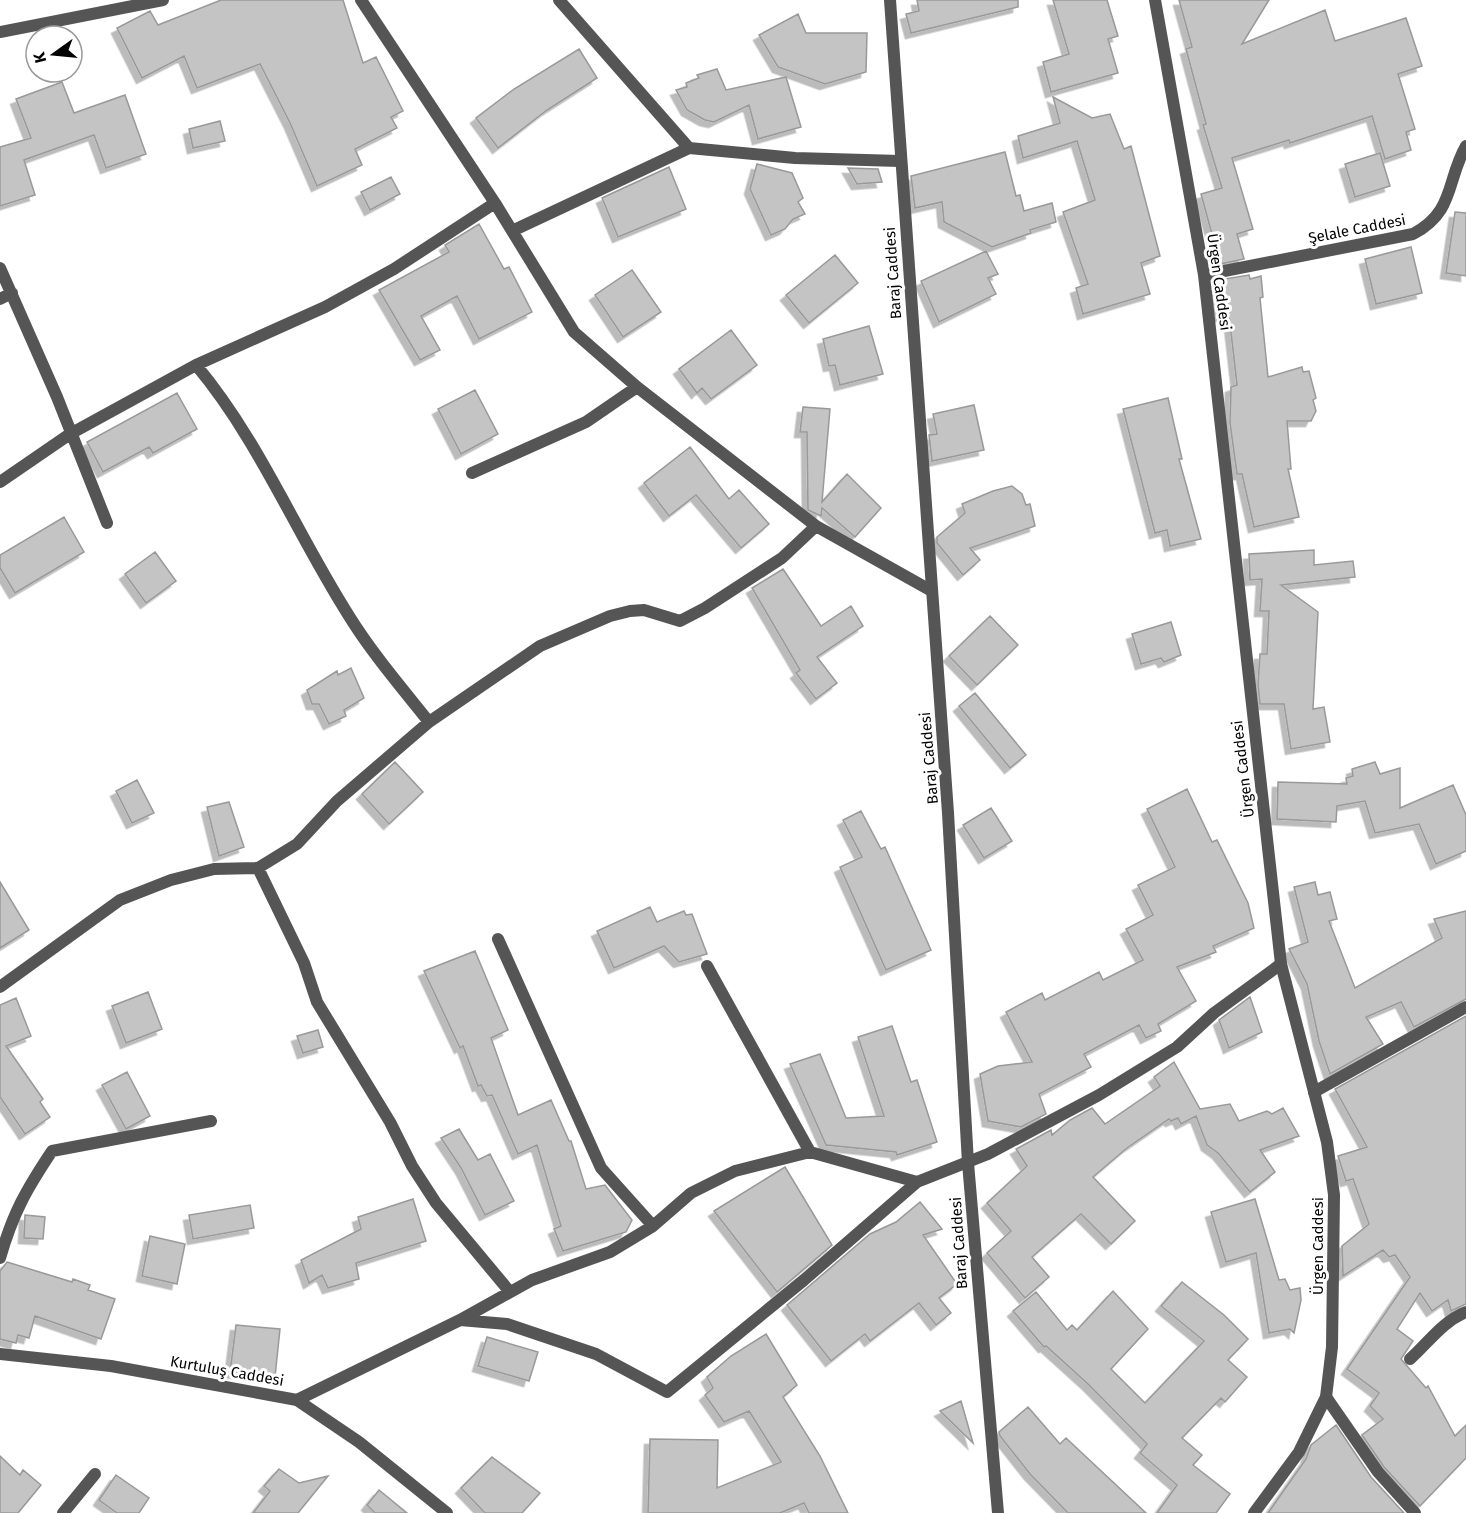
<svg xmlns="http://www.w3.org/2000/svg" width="1466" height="1513" viewBox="0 0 1466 1513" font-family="'Fira Sans',sans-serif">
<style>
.building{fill:#c4c4c4;stroke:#999;stroke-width:1.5;filter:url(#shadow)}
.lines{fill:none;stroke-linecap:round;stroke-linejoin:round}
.minor{stroke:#555;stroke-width:12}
.tertiary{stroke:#555;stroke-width:12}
.labels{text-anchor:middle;stroke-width:6;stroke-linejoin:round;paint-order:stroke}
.street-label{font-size:15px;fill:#000;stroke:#fff}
</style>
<defs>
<filter id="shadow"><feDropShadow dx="-5.5" dy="5.5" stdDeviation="0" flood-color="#0004"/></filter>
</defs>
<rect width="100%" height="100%" fill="#fff"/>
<!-- building -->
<path class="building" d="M221 0H343L363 63 376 57 403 111 391 117 397 128 355 149 362 165 317 186 290 123 260 64 197 88 184 56 142 78 117 28 150 11 158 25Z
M917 0H1018V7L911 33 906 14 919 11Z
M1053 0H1107L1118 36 1108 39 1118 73 1051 92 1043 62 1069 54Z
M1179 0H1269L1242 44 1325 10 1335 41 1406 18 1422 66 1398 74 1415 129 1406 132 1411 150 1385 159 1372 116 1290 143 1289 140 1232 158 1253 229 1237 234 1244 259 1220 264 1201 194 1222 188 1203 125 1206 124 1186 49 1192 47Z
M798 14 806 33H867L866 72 825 84 778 67 759 35Z
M579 49 597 78 547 110 498 148 476 118 514 89Z
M717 69 726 90 786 77 801 127 758 139 749 105 714 122 705 120 687 110 676 90 687 87 686 83 699 78 697 75Z
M62 82 74 113 125 95 146 154 106 168 94 135 24 160 35 195 0 206V147L31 138 16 99Z
M1053 97 1092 118 1110 114 1124 149 1131 146 1160 256 1141 263 1150 294 1083 314 1076 288 1088 284 1063 212 1095 200 1077 141 1023 158 1018 136 1060 123Z
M220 121 225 141 193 148 189 129Z
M1005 152 1016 196 1020 195 1024 211 1052 203 1056 222 1030 230 1031 233 992 247 944 222 942 202 915 208 911 176Z
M1380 153 1390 186 1355 197 1345 164Z
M757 164 792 173 803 198 798 202 805 214 793 219 785 229 771 235 750 189Z
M669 167 686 209 618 237 602 198Z
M848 168 878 169 882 182 857 184Z
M391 177 400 194 370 210 361 192Z
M1455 212 1466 213V276L1446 273Z
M479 224 504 269 509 267 532 312 479 339 457 296 421 316 440 350 420 360 379 290 449 252 445 245Z
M1411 247 1422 293 1376 304 1365 259Z
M986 251 998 274 988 278 996 294 939 322 921 281Z
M835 255 858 283 809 323 786 295Z
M632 270 661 312 623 337 595 295Z
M1249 275 1250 279 1261 276 1263 297 1260 298 1268 377 1302 367 1303 372 1309 371 1316 398 1313 400 1316 411 1311 421H1287L1291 469H1288L1299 517 1254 527 1242 474H1237L1230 423 1231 387 1237 385 1229 315 1217 317 1214 287 1225 285 1224 279Z
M869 326 883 374 840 385 835 365 829 366 823 339Z
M731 330 757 365 711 399 702 388 697 393 679 369Z
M475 390 498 434 461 454 438 409Z
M177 393 197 429 153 453 149 447 103 472 87 442Z
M1168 398 1182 459H1179L1201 539 1170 546 1167 530 1155 533 1123 409Z
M974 405 984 450 932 461 929 435 937 434 933 414Z
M803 407 830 409 822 502 847 474 881 508 855 537 822 508 821 516 808 510 807 432H800Z
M690 447 729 499 739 490 769 524 741 548 696 495 669 516 644 483Z
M1012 486 1022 494 1026 505 1030 504 1035 526 970 548 980 560 963 575 937 543V537L965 513 962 504 993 491Z
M64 517 84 552 15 593 0 568V555Z
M1314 550V565L1353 561 1355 577 1281 585 1318 612 1313 709 1324 707 1330 742 1291 749 1284 704H1260L1258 685 1260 654H1267L1269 611H1260L1262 579 1250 580 1249 554Z
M155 552 176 581 146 603 125 574Z
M783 569 821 626 851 606 863 626 817 657 837 683 816 699 796 673 800 670 752 588Z
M990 616 1018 645 977 685 949 656Z
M1171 622 1181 655 1164 662 1161 658 1141 664 1132 634Z
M351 668 364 698 344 710 346 716 329 724 319 704H312L307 690 337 671 338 675Z
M975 693 1026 755 1010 768 959 706Z
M395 762 423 792 389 824 362 794Z
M1375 762 1380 774 1400 768V808L1453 785 1466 815V851L1436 864 1419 824 1375 833 1365 801 1337 806 1336 822 1277 819 1278 782 1347 784 1346 778 1353 776 1352 769Z
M137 780 154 813 132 823 116 791Z
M1187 789 1212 842 1217 840 1248 903 1254 928 1213 946 1216 952 1177 967 1196 1001 1158 1024 1161 1031 1146 1038 1139 1025 1084 1054 1091 1067 1039 1094 1046 1114 1021 1127 988 1121 980 1074 998 1066 1032 1062 1006 1012 1042 993 1045 1000 1099 972 1103 980 1143 960 1126 929 1153 915 1138 885 1175 867 1147 809Z
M229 802 244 847 219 856 207 807Z
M991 808 1012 841 984 858 963 825Z
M861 811 881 849 885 847 931 950 886 970 840 867 862 857 843 820Z
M0 882 29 930 0 948Z
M1315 882 1318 895 1330 892 1337 919 1329 921 1355 988 1442 938 1434 919 1466 911V999L1414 1027 1401 1002 1366 1017 1383 1044 1330 1074 1319 1041 1307 984 1289 949 1308 942 1294 887Z
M650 907 657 922 684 911 686 915 692 914 707 954 679 962 664 946 614 968 597 931Z
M475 951 508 1030 491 1038 518 1115 551 1100 569 1141H571L586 1189 605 1185 632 1220 626 1232 563 1251 554 1229 561 1226 537 1145 518 1154 492 1095 487 1096 481 1085 478 1086 463 1046 460 1048 424 971Z
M148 992 162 1029 126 1043 112 1006Z
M1250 997 1262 1032 1229 1048 1219 1020Z
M16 998 31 1036 6 1046 43 1099 40 1102 50 1117 25 1134 0 1097V1005Z
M1466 1016V1304L1451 1311 1448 1300 1432 1311 1420 1293 1397 1329 1413 1341 1401 1359 1426 1388 1428 1386 1455 1436 1466 1425V1458L1420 1506 1384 1467 1362 1435 1383 1419 1370 1406 1379 1393 1347 1369 1410 1277 1395 1255 1389 1257 1383 1250 1343 1276 1342 1246 1369 1224 1353 1179 1346 1181 1338 1156 1367 1147 1335 1089Z
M892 1026 911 1082 917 1080 937 1142 897 1155 896 1152 826 1145 790 1064 820 1054 846 1118 884 1116 858 1037Z
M318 1030 323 1047 303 1053 297 1036Z
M1174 1062 1200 1109 1230 1104 1239 1121 1267 1111 1272 1114 1283 1108 1299 1136 1260 1150 1275 1172 1250 1192 1218 1153 1207 1145 1196 1116 1181 1124 1178 1118 1171 1121 1169 1119 1127 1148 1093 1177 1135 1221 1111 1244 1081 1214 1032 1257 1049 1277 1025 1298 987 1253 1011 1231 987 1203 1027 1166 1016 1149 1051 1130 1052 1135 1070 1120 1092 1108 1105 1124 1160 1086 1154 1077Z
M127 1072 150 1116 126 1129 102 1085Z
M459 1129 478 1160 490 1154 514 1201 485 1215 461 1168 441 1138Z
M785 1167 832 1245 777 1292 714 1211Z
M413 1199 426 1241 356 1263 359 1279 328 1288 322 1275 309 1283 301 1260 361 1229 358 1217Z
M1255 1199 1279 1280 1285 1279 1290 1290 1300 1288 1301 1300 1294 1333 1290 1329 1269 1333 1256 1253 1226 1262 1211 1212Z
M920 1202 942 1229 923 1235 957 1284 939 1298 951 1313 936 1325 919 1303 870 1341 865 1334 831 1361 787 1305 870 1234 896 1222Z
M250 1205 254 1228 193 1239 189 1215Z
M25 1215 45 1217 43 1239 24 1238Z
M150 1236 185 1244 177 1284 142 1276Z
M7 1262 72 1282 73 1279 90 1285 88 1290 115 1299 101 1339 35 1316 29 1338 18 1335 16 1343 0 1339V1271Z
M1182 1282 1224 1315 1248 1339 1228 1360 1247 1377 1225 1402 1221 1398 1182 1438 1202 1455 1193 1465 1230 1494 1216 1513H1157L1177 1485 1140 1453 1147 1444 1089 1385 1046 1346 1044 1347 1013 1311 1036 1292 1067 1330 1072 1325 1077 1330 1113 1291 1148 1329 1111 1369 1145 1403 1204 1341 1161 1306Z
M236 1325 280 1329 275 1377 230 1372Z
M766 1334 797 1385 783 1397 820 1456 848 1513H809L804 1503 780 1513H648L650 1439 718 1440 717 1488 781 1462 749 1411 724 1422 705 1395 713 1388 707 1377 731 1356Z
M487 1337 538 1352 529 1381 478 1366Z
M961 1401 973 1443 940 1411Z
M1028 1407 1060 1444 1066 1438 1146 1513H1068L1030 1474 1000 1436 999 1432Z
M1336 1425 1371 1477 1404 1513H1268L1306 1459 1311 1445Z
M0 1456 20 1475 23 1470 41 1485 18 1513H0Z
M492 1457 540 1493 522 1513H485L461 1488Z
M279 1469 299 1483 328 1476 298 1513H253L270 1491 264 1486Z
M116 1475 149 1498 139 1513H117L99 1500Z
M379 1490 407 1513H375L367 1505Z"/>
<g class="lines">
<!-- minor -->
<path class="minor" d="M361 0 495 203 574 332 637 387 816 526 930 590
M689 148 795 158 900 161
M512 231 689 148 559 0
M0 268 57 397 107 523
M0 299 12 293
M196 365C259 440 296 533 349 616 372 653 401 687 429 722
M472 473 586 422 637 387
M0 482 70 434 196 365 325 307 394 269 495 203
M258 868 304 963 317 1002 390 1122 412 1166 436 1203 510 1292
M498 939 601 1168 653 1226
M707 966 810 1152
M0 987 120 900 171 880 214 869 258 868 297 844 337 801 429 722 540 646 610 616 630 611 644 610 680 621 705 608 782 558 816 526
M1314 1092 1466 1007
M0 1258C13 1213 26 1190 52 1151L211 1121
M460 1320 532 1280 610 1252 653 1226 691 1193 735 1171 810 1152 917 1182
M1410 1359C1429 1342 1442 1322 1466 1312
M1326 1397 1378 1472 1415 1513
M297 1400 460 1320 507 1324 596 1354 667 1392 804 1280 917 1182 988 1154 1099 1095 1177 1047 1214 1013 1281 964
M63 1513 95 1474"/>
<!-- tertiary -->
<path class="tertiary" d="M890 0 948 813 968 1163 998 1513
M1155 0 1204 275 1281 964 1327 1142 1334 1195 1332 1347 1326 1397 1299 1452 1254 1513
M0 32 163 0
M1204 275 1413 234C1455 212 1446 181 1466 146
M0 1354 111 1366 297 1400 359 1442 447 1513"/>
</g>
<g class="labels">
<!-- street labels -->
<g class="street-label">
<text transform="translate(1357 229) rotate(-11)" y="5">Şelale Caddesi</text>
<text transform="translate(893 273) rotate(-94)" y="5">Baraj Caddesi</text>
<text transform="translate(1219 282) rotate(82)" y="5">Ürgen Caddesi</text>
<text transform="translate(929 758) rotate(-95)" y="5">Baraj Caddesi</text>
<text transform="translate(1243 769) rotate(-97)" y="5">Ürgen Caddesi</text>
<text transform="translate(959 1243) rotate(-94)" y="5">Baraj Caddesi</text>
<text transform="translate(1318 1246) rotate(-90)" y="5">Ürgen Caddesi</text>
<text transform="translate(227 1371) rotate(10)" y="5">Kurtuluş Caddesi</text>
</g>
</g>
<!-- north arrow -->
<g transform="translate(54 54) rotate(255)"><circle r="28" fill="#ffffff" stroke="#999999" stroke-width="1.5"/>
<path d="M0-4.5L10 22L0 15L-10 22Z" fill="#000000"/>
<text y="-9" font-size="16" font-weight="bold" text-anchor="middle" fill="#000000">K</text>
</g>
</svg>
